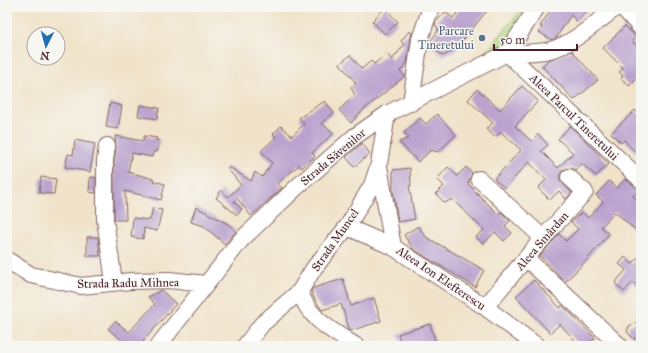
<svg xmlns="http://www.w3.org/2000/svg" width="648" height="353" viewBox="0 0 648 353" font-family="'IM FELL Great Primer',serif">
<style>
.green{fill:#afd781;stroke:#7c7b56}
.building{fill:#baa3ce}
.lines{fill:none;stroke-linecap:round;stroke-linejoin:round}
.minor-casing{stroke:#846462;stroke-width:18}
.minor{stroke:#fff;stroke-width:16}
.service-dot{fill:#5c6f8a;stroke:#f6f6f2;stroke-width:1.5}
.labels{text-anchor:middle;stroke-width:3;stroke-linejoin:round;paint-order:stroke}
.service-label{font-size:12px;fill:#4e5e75;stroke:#f6f6f2;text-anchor:end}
.street-label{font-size:12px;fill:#4a1f2b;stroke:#f6f6f2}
</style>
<rect width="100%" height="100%" fill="#f6f6f2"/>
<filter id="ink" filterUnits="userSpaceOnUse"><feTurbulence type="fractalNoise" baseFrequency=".025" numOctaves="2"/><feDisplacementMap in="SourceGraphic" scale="8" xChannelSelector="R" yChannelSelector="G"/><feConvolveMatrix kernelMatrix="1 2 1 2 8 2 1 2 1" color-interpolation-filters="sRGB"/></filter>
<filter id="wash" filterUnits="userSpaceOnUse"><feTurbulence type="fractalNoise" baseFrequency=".012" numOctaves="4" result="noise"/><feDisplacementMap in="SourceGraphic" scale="16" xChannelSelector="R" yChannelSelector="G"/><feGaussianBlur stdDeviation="0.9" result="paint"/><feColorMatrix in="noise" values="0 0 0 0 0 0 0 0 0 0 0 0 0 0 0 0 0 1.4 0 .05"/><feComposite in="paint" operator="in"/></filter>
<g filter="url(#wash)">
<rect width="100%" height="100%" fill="#f0e3c9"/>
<!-- green -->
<path class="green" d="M524 7H529C518 26 507 51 483 55Z"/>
<g id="blocks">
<!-- building -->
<path class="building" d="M462 7H490L455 50 443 56 429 44 439 29 435 25 436 22 445 12 453 18Z
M553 7H591L576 21 571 15 556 38 552 40 539 32 542 27 540 26Z
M385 8 398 22 385 34 372 21Z
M625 26 636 37 632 41 641 51V74L629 86 621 78 623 76 619 72 623 68 603 48Z
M409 31 412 33 407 63 400 71 405 76 362 111 351 123 339 110 355 95 351 87 356 83 340 64 350 55 362 69 371 61 374 64 387 54 392 60 404 45 401 41Z
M572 51 598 80 574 100 542 66 548 60Z
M522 86 538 101 515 126 531 141 538 134 548 145 541 151 558 168 573 153 558 139 570 126 609 164 596 176 582 164 575 170 571 168 562 170 560 175V180L572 193 566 199 559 191 550 200 538 188 546 180 529 162 505 188 494 179 521 150 501 132 495 137 486 129 493 123 468 100 477 89 500 110Z
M325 101 334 113 321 123 334 133 312 153 315 156 302 168 299 165 277 184 282 188 251 216 237 198 234 202 242 209 237 215 216 198 221 190 228 197 241 185 227 168 229 167 251 181 255 172 262 177 272 163 261 151 276 137 273 134 281 126 292 136 304 124 299 118Z
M110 103 122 106 118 129 106 127Z
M140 105 159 108 157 119 138 116Z
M635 110 641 116V147L635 152 624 140 621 143 611 133Z
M437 114 456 135 438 152 431 150 418 162 399 142 409 138 404 133 420 118 426 124Z
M115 136 143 141 144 136 157 138 156 140 160 141 157 152 154 151 152 157 132 153 128 172 154 179 153 181 165 184 161 200 125 191 126 220H115L114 218V163L116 147Z
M75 140 95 144 90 172 65 167 68 154 73 155Z
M362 143 370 154 354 167 346 157Z
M448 167 457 176 466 167 472 173 468 184 498 214 501 212 510 221 505 226 512 233 504 241 495 232 483 244 476 237 484 230 452 199 445 203 436 194 444 186 437 179Z
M410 168 411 186H409L415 219 398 222 393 189V170Z
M41 177 56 179 54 194 39 193Z
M90 177 96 178V193L89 192Z
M625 179 640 189 633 196 641 203V235L615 212 601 227 609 234 586 261 565 282 540 256 559 234 566 241 578 229 571 222 582 212 588 218 603 202 596 195 609 181 617 188Z
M196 207 228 224 236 231 225 244 204 226 191 222Z
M153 208 162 210 157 231 144 228 143 239 131 237 133 218 150 220Z
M418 226 426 237 484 270 475 287 413 249 404 235Z
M87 237H98L100 256H87Z
M641 254V290L633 282 624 292 615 283 626 270 619 264 625 257 632 264Z
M343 279 351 306 374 298 381 321 350 331 341 304 322 310 315 300 311 291 313 288Z
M534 280 560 308 562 305 595 338 586 346H580L560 324 550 333 516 296Z
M161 290 176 304 139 346H129L108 329 115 321 129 332 155 304 148 297Z
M641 320V336L634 339 627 332 629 326Z
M430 324 437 346H402L398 334Z"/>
</g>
</g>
<g filter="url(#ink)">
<use href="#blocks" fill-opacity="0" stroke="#846462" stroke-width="1"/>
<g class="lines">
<!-- minor casing -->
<g class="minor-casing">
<path id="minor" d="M622 7 641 28
M507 53 641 180
M507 53C522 53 536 53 550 50 572 45 599 20 617 7
M411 103 420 39 431 7
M107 146 105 161V219L114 282
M379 166 393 247 485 307 537 346
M479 179 543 238
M347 227 393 247
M526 258 620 346
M7 260 31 275 81 286 131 281 169 280 206 284
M300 291C308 319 333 331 356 346
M485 307 543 238 585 192 569 177
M158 346 241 240 298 186 354 137 387 114 507 53 537 7
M245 346 262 324 300 291 314 268 347 227 372 185 379 164 387 114"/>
</g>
<!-- minor -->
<use href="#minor" class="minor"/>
</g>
</g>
<!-- markers -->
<circle class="service-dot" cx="482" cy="38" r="4"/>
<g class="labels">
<!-- service labels -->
<g class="service-label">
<text x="474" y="35">Parcare<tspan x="474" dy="14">Tineretului</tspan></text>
</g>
<!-- street labels -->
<g class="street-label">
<text transform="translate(574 117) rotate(44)" y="4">Aleea Parcul Tineretului</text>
<text transform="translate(333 157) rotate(-40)" y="4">Strada Săvenilor</text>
<text transform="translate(335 240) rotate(-55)" y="4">Strada Muncel</text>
<text transform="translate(542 241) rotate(-49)" y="4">Aleea Smârdan</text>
<text transform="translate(441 278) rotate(34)" y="4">Aleea Ion Elefterescu</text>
<text transform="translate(128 283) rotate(-1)" y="4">Strada Radu Mihnea</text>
</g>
</g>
<!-- margin -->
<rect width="648" height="353" fill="none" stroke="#f6f6f2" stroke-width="24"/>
<!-- north arrow -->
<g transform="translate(46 46) rotate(186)"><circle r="19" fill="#f6f6f2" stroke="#b1a0a2"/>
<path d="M0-3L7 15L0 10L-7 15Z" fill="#1f6fb2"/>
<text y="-6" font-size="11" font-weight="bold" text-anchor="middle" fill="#4a1f2b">N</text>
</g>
<!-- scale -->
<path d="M494 44v6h83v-6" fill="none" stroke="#4a1f2b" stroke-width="2"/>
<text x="500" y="44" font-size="12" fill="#4a1f2b" stroke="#f6f6f2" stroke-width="3" paint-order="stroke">50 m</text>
</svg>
